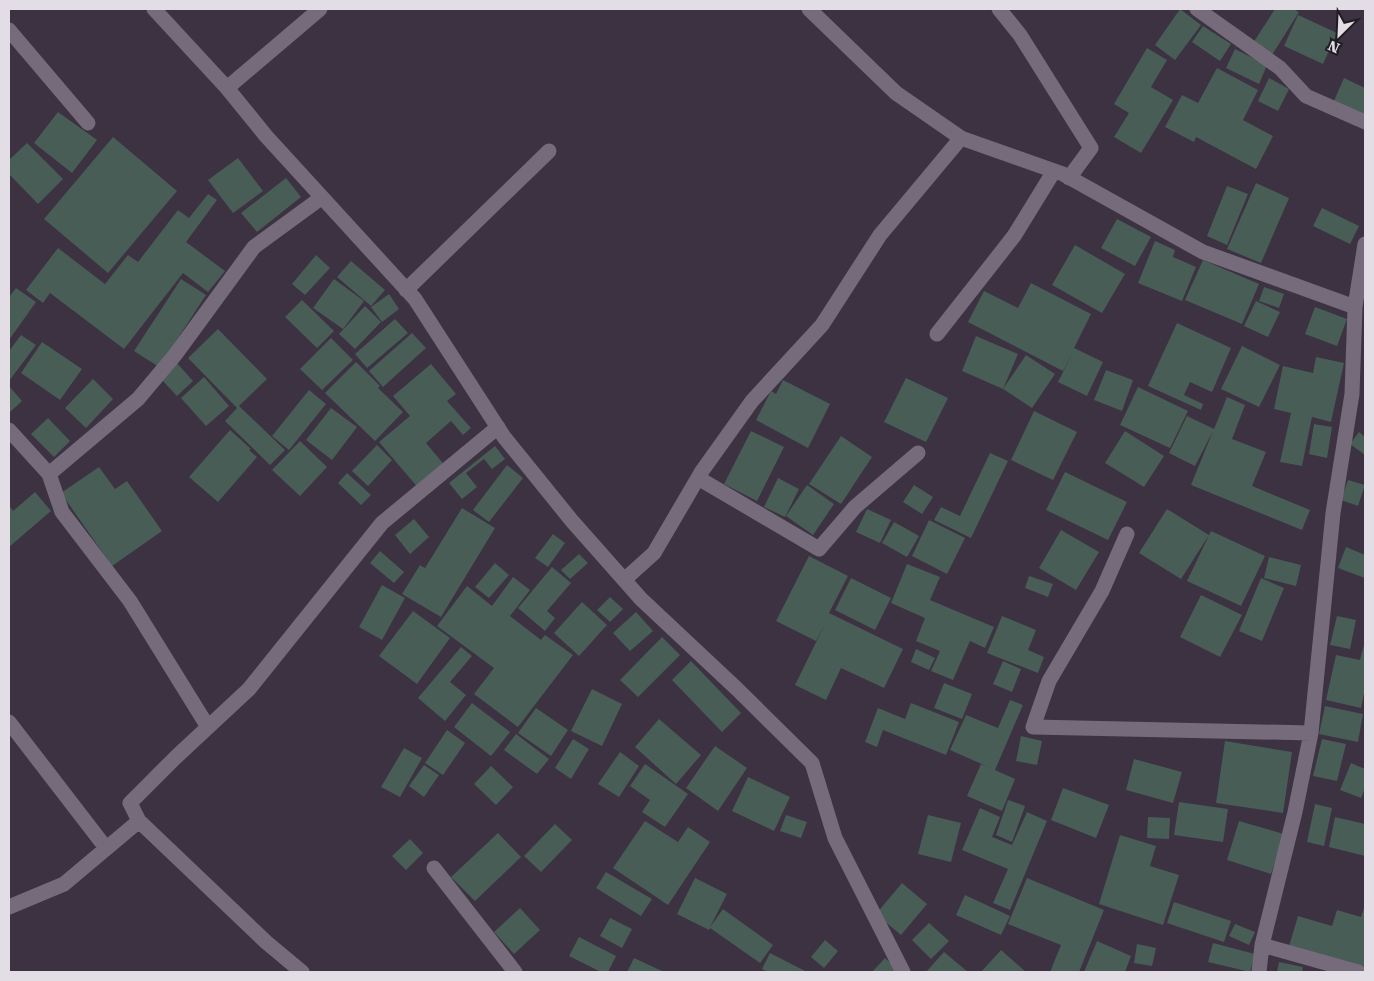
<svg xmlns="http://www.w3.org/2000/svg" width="1374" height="981" viewBox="0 0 1374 981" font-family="'Roboto Serif',serif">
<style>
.building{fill:#485d56}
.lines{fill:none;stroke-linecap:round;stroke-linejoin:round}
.minor{stroke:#756b7b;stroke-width:15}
</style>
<rect width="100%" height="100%" fill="#3c3241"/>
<!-- building -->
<path class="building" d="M1180 9 1201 25 1175 60 1155 45Z
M1275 9H1293L1299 12 1272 55 1253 43Z
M1298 15 1337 33 1323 64 1284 46Z
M1203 26 1231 44 1220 61 1192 42Z
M1147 48 1167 60 1151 87 1173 100 1141 153 1114 137 1129 113 1114 104Z
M1235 49 1267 65 1259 84 1226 68Z
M1217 68 1258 90 1243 120 1273 136 1256 169 1196 137 1194 142 1165 127 1182 95 1198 103Z
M1269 78 1289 89 1278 111 1258 101Z
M1344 78 1365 88V118L1333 103Z
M58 112 97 140 72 173 34 143Z
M113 137 177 191 108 273 44 219Z
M27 143 63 179 38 204 9 174V160Z
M238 158 263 191 233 213 208 180Z
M286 178 301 197 257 232 241 213Z
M1256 183 1289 198 1261 263 1227 249Z
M1227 186 1248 194 1227 245 1207 236Z
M208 194 217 200 186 242 225 271 208 292 183 273 124 349 50 293 43 303 26 290 58 248 105 284 128 255 138 262 178 210 189 218Z
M1322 208 1359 226 1350 244 1313 226Z
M1117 219 1151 237 1135 266 1101 248Z
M1155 241 1175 250 1173 257 1196 267 1182 301 1138 283Z
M1075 245 1125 274 1102 313 1052 285Z
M316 255 330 268 305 295 292 284Z
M1203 260 1259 284 1242 324 1185 300Z
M351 261 385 290 371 306 337 277Z
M181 279 206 295 159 367 134 351Z
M334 279 364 301 343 329 313 308Z
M1031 283 1091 314 1074 348 1103 362 1087 396 1058 382 1074 350 1063 371 968 322 984 291 1018 308Z
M1264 287 1284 294 1279 308 1259 301Z
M16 288 36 302 9 340V297Z
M389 294 399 309 382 322 371 307Z
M302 300 334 331 317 348 285 317Z
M1256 301 1280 312 1268 337 1244 326Z
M365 306 381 322 355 349 339 334Z
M1315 307 1347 319 1337 346 1305 334Z
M395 319 408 333 367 368 355 354Z
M1177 323 1231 348 1212 392 1190 382 1184 395 1203 404 1201 410 1148 386Z
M218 329 267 379 239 406 285 450 270 465 225 421 237 408 188 358Z
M412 333 426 348 383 387 369 371Z
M21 335 36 345 9 381V351Z
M976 336 1018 354 1003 389 962 371Z
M331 338 353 360 322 390 300 369Z
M42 342 82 369 60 400 21 373Z
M1242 346 1280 365 1259 407 1221 389Z
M1026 355 1055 374 1032 408 1003 389Z
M1316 357 1344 363 1331 422 1312 417 1302 466 1280 462 1291 413 1274 409 1283 366 1313 373Z
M356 362 380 386 378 388 403 412 375 441 325 393Z
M177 363 193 381 177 396 161 379Z
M431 364 456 394 447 401 471 428 463 435 451 421 426 443 447 468 420 490 379 442 410 416 393 396Z
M1106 370 1133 380 1122 411 1094 400Z
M204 377 229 406 206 426 181 398Z
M906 378 948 398 926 442 884 422Z
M93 379 113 399 86 428 65 408Z
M783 380 830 404 808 448 756 420 771 391 776 394Z
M9 386 22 401 9 413Z
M1138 387 1188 411 1170 448 1120 425Z
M309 390 326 404 289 450 272 436Z
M1227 397 1245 405 1232 439 1266 452 1252 486 1310 510 1302 530 1191 485 1213 431 1195 466 1169 453 1187 416 1214 429Z
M331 408 357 427 332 460 306 440Z
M1034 411 1077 432 1053 480 1011 460Z
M48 418 70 441 54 457 31 434Z
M1314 424 1332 427 1327 458 1309 454Z
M230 430 251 449 249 450 257 457 218 502 189 477Z
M751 431 784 447 757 501 724 484Z
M1125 431 1164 456 1144 487 1105 463Z
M1359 432 1365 437V455L1350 444Z
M841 436 872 457 841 504 809 484Z
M300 441 327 467 300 496 272 470Z
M377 445 392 460 368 486 352 471Z
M495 446 505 459 492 469 484 459 466 473 477 487 462 499 449 483Z
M990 453 1008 461 971 538 934 520 941 507 960 516Z
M507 465 523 478 489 522 473 510Z
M99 467 115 489 127 481 162 531 112 566 61 493Z
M1065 472 1127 502 1108 540 1046 510Z
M347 473 371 495 361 505 338 483Z
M778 478 799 489 785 517 764 507Z
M1348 480 1365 485 1358 506 1341 500Z
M807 485 834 504 813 535 786 516Z
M914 485 933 497 922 514 903 502Z
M35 492 51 511 9 547V505L13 511Z
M462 508 495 528 441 617 402 594 420 565 425 568Z
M867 509 891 520 880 543 856 532Z
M1167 509 1209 535 1181 579 1139 553Z
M414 519 429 537 410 554 395 535Z
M929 520 965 538 947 574 912 556Z
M894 522 919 536 907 557 882 543Z
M1061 530 1099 552 1076 590 1039 568Z
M1211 531 1265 556 1241 606 1187 581Z
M553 534 565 543 548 567 535 558Z
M1346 547 1365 555V578L1338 568Z
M380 551 404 572 394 583 370 563Z
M579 554 588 563 570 579 561 570Z
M809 556 848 576 829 613 903 649 884 688 841 668 826 700 795 685 825 624 816 641 776 621Z
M1269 557 1301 565 1296 586 1264 578Z
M495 563 509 575 489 598 475 587Z
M907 564 940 577 930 600 994 627 985 648 970 641 953 680 931 671 940 651 916 641 925 618 891 603Z
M552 567 571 583 547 611 555 618 545 631 518 608Z
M1029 576 1053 584 1048 597 1025 588Z
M513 577 530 590 510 616 541 640 545 635 573 655 518 727 474 694 494 668 437 626 467 586 492 606Z
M851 578 891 598 875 630 835 610Z
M1261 578 1284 588 1262 641 1239 631Z
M382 585 405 598 382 640 359 627Z
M1201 595 1242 615 1220 657 1180 637Z
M610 597 623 609 610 622 597 610Z
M582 602 607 625 579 656 554 633Z
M413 611 450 638 417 684 379 656Z
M636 612 653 631 630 651 613 633Z
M1002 616 1036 630 1028 650 1044 657 1038 673 987 653Z
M1337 616 1356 620 1350 649 1330 645Z
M662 637 680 655 638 697 620 680Z
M1364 645 1365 646V688L1361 708 1326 700 1336 655 1360 660Z
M461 647 472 656 450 682 466 695 445 721 418 698Z
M916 649 935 658 929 670 911 662Z
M691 661 741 713 722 732 672 680Z
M1003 661 1021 669 1012 692 993 684Z
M944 683 972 694 962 719 934 708Z
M592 689 622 704 602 746 571 731Z
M1010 700 1023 705 995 770 1015 779 1002 811 967 796 981 764 993 769 950 750 966 715 998 728Z
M472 703 510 732 491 756 454 727Z
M911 703 959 722 946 755 883 730 877 747 865 742 878 708 905 719Z
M1325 706 1363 714 1358 742 1319 734Z
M536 708 568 730 551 756 518 733Z
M659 719 701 755 676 784 635 747Z
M447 730 465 743 443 775 425 763Z
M516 734 549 759 537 774 504 750Z
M1021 736 1042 741 1037 765 1016 761Z
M573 739 589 749 571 779 555 768Z
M1322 739 1346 744 1337 781 1313 776Z
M1225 741 1292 752 1283 813 1216 803Z
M715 746 747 768 718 811 686 788Z
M404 748 422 758 400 797 381 787Z
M620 752 639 766 619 797 598 784Z
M1134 759 1182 772 1173 803 1126 790Z
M1351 763 1365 769V788L1361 798 1340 790Z
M645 764 688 794 665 827 642 812 650 800 630 786Z
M424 765 439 775 424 797 409 786Z
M491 766 513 787 496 805 474 784Z
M748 777 790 797 774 831 732 811Z
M1063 788 1109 805 1096 838 1051 820Z
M1008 800 1025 806 1012 842 996 835Z
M1179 802 1228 809 1223 842 1174 835Z
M1315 804 1332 808 1324 846 1307 842Z
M980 808 1000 817 992 837 1012 845 1027 812 1047 821 1010 910 993 903 1008 869 962 850Z
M786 815 807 822 801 838 780 831Z
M928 815 961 823 951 862 918 854Z
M1148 817 1170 818 1169 839 1147 838Z
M1335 817 1365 824V856L1329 847Z
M645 821 678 842 688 827 710 842 668 905 613 868Z
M1239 821 1284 834 1271 874 1227 860Z
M555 824 572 840 541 872 524 856Z
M498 833 521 857 475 901 451 877Z
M1120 835 1156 846 1150 866 1179 875 1163 925 1099 904Z
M410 839 423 853 406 870 392 856Z
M606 872 652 899 641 916 596 888Z
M695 878 727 894 710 927 723 909 773 945 760 963 710 928 709 930 677 914Z
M1027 878 1104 910 1079 972H1050L1061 945 1008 924Z
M902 883 927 904 901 935 876 914Z
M965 895 1010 916 1001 935 956 915Z
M1174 902 1231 921 1224 942 1167 923Z
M1365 905V969L1289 946 1298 916 1332 926 1337 910 1361 917Z
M520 908 540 930 514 954 494 932Z
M610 918 632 929 622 948 600 936Z
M929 923 949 941 931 959 912 940Z
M1235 924 1255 932 1249 945 1229 936Z
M579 937 616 956 608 972H601L569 956Z
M825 940 838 951 824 968 811 957Z
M1097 941 1131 956 1125 972H1084Z
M1213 943 1255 954 1250 972 1208 962Z
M1137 944 1156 948 1152 966 1134 963Z
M1001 950 1026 972H981Z
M944 952 968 972H926Z
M770 953 807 972H768L762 969Z
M634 958 664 972H627Z
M885 958 900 972H872Z
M1279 962 1303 967 1302 972H1277Z"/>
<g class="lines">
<!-- minor -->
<path class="minor" d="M154 9 227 88 266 136 415 299 504 437 572 521 641 599 737 689 812 763 835 838 903 972
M809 9 896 93 961 138 1063 174 1203 252 1355 307
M999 9 1020 35 1091 148 1069 178
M1197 9 1280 68 1306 96 1365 122
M9 30 88 123
M227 88 320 9
M406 290 549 151
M937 334 1014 236 1054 171
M9 430 49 474 138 399 175 355 254 247 321 198
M49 474 62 512 130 601 208 727
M698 478 819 549 855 507 918 453
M1127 534 1102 591 1049 681 1033 727 1311 733
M624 580 654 553 702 471 752 401 822 325 880 235 961 138
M9 722 106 848
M139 821 266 942 302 972
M434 868 515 972
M9 907 64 884 139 821 130 803 176 757 249 689 382 523 498 427
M1262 945 1358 972
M1259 972 1262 945 1295 812 1311 733 1333 513 1352 394 1355 307 1365 244"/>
</g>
<!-- border -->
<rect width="1374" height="981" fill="none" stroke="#e3dde6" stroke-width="20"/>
<!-- north arrow -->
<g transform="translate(1339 35) rotate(204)" stroke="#201c23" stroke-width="4" paint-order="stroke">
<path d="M0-4L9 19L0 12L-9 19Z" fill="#e3dde6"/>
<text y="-8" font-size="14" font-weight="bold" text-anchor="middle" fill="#e3dde6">N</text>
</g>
</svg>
